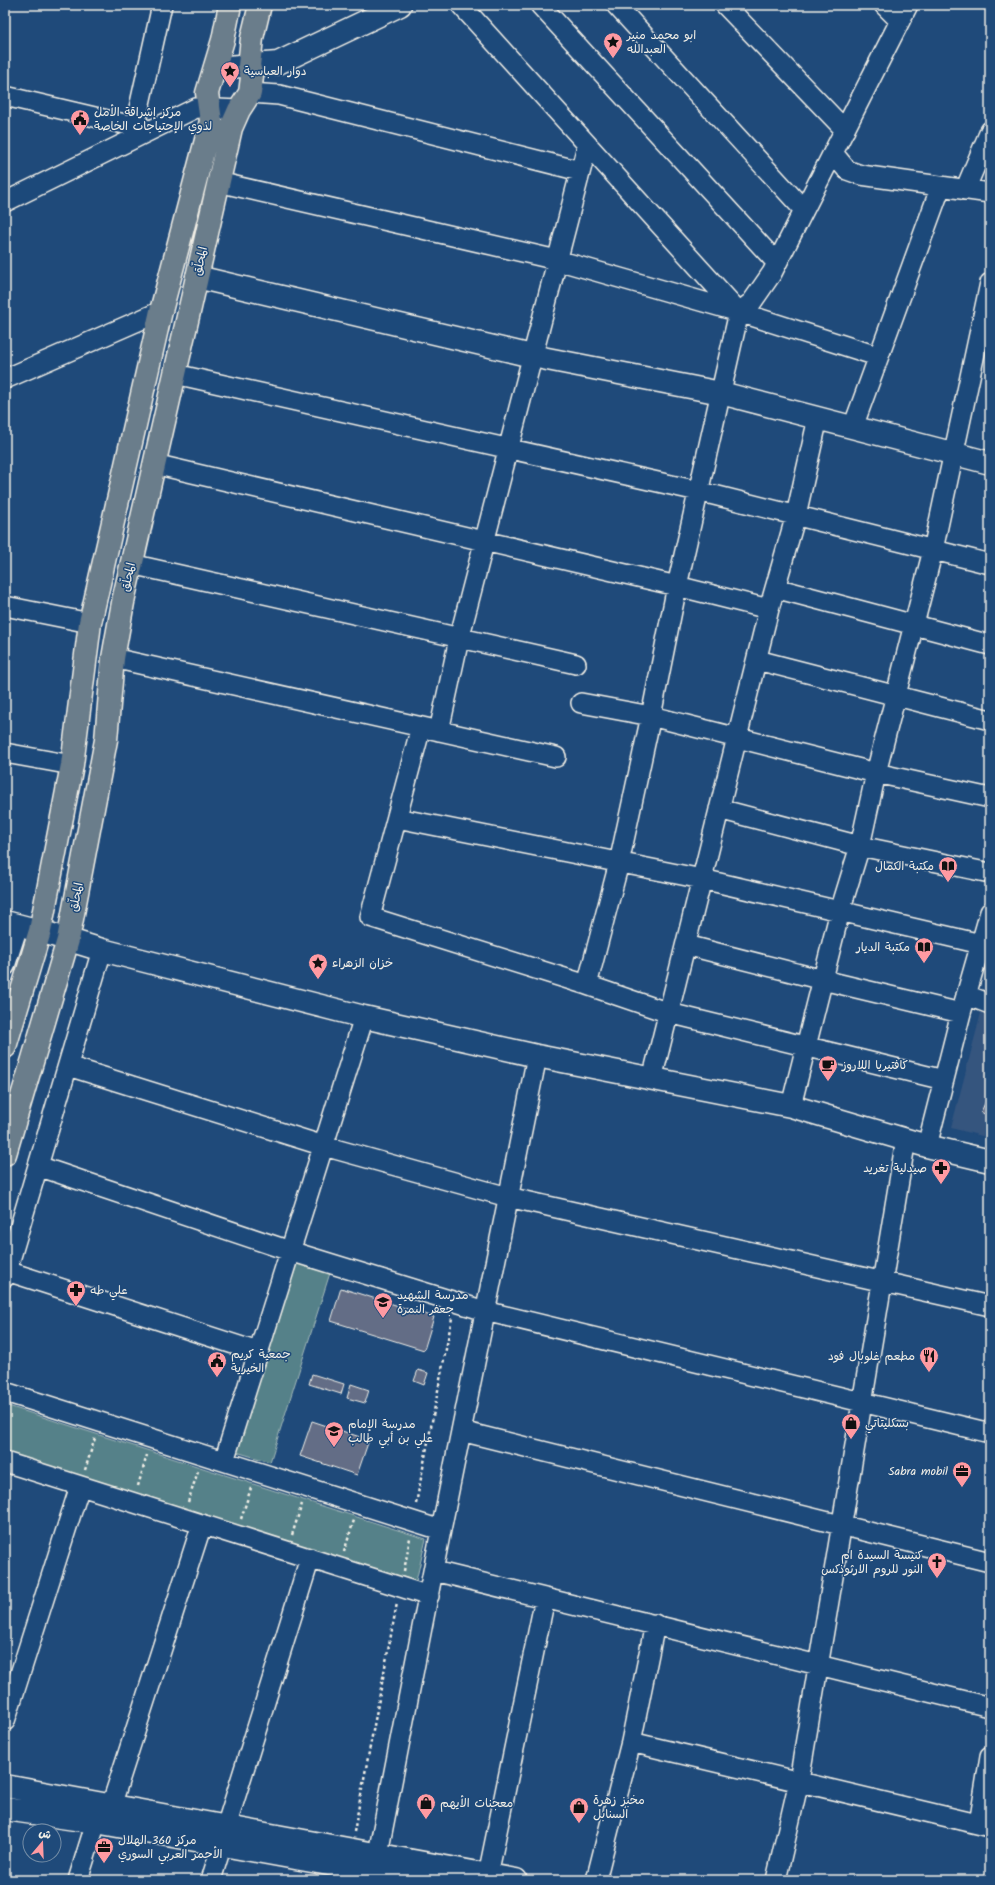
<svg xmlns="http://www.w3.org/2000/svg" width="995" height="1885" viewBox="0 0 995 1885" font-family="Kalam,'Playpen Sans Arabic',sans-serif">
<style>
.built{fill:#34547e}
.green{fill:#558189;stroke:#a4b9b8}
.building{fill:#646d86;stroke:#f4f1e8}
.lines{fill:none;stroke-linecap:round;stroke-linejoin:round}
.street-casing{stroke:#f4f1e8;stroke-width:22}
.secondary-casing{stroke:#f4f1e8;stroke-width:25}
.highway-casing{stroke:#f4f1e8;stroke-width:25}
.path{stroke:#f4f1e8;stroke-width:2.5;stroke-dasharray:3 3;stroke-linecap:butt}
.street{stroke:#1f4a7a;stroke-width:19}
.secondary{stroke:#1f4a7a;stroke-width:22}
.highway{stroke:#6b7d8b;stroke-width:22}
.labels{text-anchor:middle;stroke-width:3;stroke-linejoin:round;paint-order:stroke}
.poi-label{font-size:12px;fill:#f4f1e8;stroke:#1f4a7a;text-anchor:start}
.street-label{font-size:12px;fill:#f4f1e8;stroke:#1f4a7a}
</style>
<rect width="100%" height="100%" fill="#1f4a7a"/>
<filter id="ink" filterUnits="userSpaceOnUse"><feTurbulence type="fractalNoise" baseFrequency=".025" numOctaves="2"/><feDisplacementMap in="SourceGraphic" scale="8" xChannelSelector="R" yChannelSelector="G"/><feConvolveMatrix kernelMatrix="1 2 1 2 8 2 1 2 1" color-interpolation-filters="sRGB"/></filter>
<g filter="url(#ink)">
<!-- built -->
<path class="built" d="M982 1009 990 1012V1138L951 1128Z"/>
<!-- green -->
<path class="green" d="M292 1261 330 1273 270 1462 233 1451Z
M5 1405 426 1539 416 1581 5 1454Z"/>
<!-- building -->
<path class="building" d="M990 1092V1117L981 1112Z
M341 1288 434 1317 424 1350 331 1321Z
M418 1370 428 1373 424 1385 414 1381Z
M312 1374 344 1384 341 1394 309 1384Z
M351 1384 369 1390 365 1403 347 1398Z
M312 1421 369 1440 357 1475 300 1456Z"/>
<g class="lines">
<!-- street casing -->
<g class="street-casing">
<path id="street" d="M461 5 739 312 677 586 651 716 619 863 587 985
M540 5 777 263
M616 5 804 210
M725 5 845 130
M884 5 900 21
M250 93 279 95 580 171
M5 96 150 130
M135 126 162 5
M833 153 847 170 861 175 990 193
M218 182 557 260 739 312 877 356
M965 190 990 131
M5 202 196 108 239 110
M739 312 752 302 772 273 908 5
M175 374 698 491 990 564
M5 379 161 311
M853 427 941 186
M154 464 677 586 769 609
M131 564 576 664
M775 588 990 645
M5 606 90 623
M113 658 556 757
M757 660 990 720
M581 703 651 716 876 773 990 798
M421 727 370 917 587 985 669 1013 944 1080
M439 731 459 639 587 146
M5 753 72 765
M719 809 860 846 990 873
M397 818 702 879 981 944
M686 945 823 980 961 1013
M5 966 18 926
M966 995 990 1004
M68 1066 324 1146 508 1197 990 1306
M652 1079 769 609 796 515 818 418
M791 1106 840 911 860 846 876 773 933 550 990 283
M927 1146 961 1013 990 912
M38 1166 290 1251 485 1311 990 1433
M7 1271 258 1352
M5 1277 102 950
M5 1392 441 1530
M461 1431 990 1562
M224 1461 364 1017
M5 1462 429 1596
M434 1571 990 1707
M655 1624 631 1742 990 1827
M5 1721 80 1486
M111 1806 202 1524
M979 1824 990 1756
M226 1827 310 1558
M375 1869 441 1530 537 1056
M488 1875 545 1598
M78 1880 96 1822
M211 1880 222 1844
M596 1880 631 1742
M776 1880 799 1781 906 1139"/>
</g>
<!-- secondary casing -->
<g class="secondary-casing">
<path id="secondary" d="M215 68 278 63 400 5
M197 277 532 356 721 393 990 463
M5 922 40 931 102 950 364 1017 537 1056 791 1106 927 1146 990 1161
M5 1786 516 1880
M5 1809 96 1822 417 1880"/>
</g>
<!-- highway casing -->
<g class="highway-casing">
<path id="highway" d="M5 1047 40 931 72 765 90 623 161 311 211 121 207 93 223 40 230 5
M5 1154 68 940 106 740 113 658 124 597 231 128 239 110 250 93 252 77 249 66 252 38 260 5"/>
</g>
<!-- path -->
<path class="path" d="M85 1470 95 1438
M138 1486 147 1455
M188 1502 198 1471
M416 1504 452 1318
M241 1519 251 1488
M292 1535 302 1504
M344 1552 354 1520
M404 1571 410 1538
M354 1832 397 1603"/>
<!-- street -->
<use href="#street" class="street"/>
<!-- secondary -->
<use href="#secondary" class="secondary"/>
<!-- highway -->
<use href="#highway" class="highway"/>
</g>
</g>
<!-- icons -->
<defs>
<g id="sight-pin" transform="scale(1)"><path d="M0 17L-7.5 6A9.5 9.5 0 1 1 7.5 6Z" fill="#ff9aa2" stroke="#1f4a7a"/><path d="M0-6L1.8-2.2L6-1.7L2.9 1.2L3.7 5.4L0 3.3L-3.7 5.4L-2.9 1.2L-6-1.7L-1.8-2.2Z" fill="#111"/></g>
<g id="civic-pin" transform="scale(1)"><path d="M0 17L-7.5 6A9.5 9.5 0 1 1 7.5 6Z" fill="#ff9aa2" stroke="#1f4a7a"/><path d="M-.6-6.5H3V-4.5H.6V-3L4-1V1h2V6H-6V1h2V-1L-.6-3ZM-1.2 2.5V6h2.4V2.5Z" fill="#111"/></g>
<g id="library-pin" transform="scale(1)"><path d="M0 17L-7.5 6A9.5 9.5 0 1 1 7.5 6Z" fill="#ff9aa2" stroke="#1f4a7a"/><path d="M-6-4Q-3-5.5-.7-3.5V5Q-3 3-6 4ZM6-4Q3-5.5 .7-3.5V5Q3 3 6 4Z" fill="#111"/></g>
<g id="cafe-pin" transform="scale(1)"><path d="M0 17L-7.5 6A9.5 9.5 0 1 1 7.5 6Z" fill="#ff9aa2" stroke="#1f4a7a"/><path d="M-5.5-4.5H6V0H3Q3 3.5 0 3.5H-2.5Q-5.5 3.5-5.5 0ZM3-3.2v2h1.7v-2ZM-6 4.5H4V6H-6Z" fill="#111"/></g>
<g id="pharmacy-pin" transform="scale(1)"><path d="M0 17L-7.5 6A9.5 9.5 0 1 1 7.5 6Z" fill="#ff9aa2" stroke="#1f4a7a"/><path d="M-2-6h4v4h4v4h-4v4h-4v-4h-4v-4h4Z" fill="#111"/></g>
<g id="school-pin" transform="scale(1)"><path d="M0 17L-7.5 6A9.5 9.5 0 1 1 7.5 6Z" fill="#ff9aa2" stroke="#1f4a7a"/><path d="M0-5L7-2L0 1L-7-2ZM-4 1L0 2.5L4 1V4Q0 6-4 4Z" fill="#111"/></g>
<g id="restaurant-pin" transform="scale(1)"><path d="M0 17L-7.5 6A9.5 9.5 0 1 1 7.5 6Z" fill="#ff9aa2" stroke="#1f4a7a"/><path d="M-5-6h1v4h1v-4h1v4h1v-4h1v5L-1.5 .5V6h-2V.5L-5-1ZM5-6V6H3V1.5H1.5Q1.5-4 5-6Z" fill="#111"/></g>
<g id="shop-pin" transform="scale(1)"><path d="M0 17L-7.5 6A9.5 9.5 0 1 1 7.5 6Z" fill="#ff9aa2" stroke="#1f4a7a"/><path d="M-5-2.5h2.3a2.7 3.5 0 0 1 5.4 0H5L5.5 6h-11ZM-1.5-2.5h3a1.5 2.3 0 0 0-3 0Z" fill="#111"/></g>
<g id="office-pin" transform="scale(1)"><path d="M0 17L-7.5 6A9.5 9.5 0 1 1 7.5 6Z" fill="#ff9aa2" stroke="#1f4a7a"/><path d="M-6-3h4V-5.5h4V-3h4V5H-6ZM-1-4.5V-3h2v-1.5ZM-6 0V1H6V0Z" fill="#111"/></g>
<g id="church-pin" transform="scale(1)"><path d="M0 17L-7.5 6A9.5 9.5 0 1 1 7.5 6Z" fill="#ff9aa2" stroke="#1f4a7a"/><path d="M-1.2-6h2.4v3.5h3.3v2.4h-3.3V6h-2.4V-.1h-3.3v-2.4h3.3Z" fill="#111"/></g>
</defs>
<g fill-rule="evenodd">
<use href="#sight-pin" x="613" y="42"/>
<use href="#sight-pin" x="230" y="71"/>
<use href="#civic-pin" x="80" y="119"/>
<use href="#library-pin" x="948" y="866"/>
<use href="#library-pin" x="924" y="947"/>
<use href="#sight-pin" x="318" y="963"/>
<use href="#cafe-pin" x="828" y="1065"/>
<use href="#pharmacy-pin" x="941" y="1168"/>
<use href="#pharmacy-pin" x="76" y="1290"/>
<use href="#school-pin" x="383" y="1302"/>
<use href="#restaurant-pin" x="929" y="1356"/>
<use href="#civic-pin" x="217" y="1361"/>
<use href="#shop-pin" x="851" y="1423"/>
<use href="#school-pin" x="334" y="1431"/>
<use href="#office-pin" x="962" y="1471"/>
<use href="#church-pin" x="937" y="1562"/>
<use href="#shop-pin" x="426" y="1803"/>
<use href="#shop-pin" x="579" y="1807"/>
<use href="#office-pin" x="104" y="1847"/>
</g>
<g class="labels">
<!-- poi labels -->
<g class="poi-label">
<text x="627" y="39">ابو محمد منير<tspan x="627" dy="14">العبدالله</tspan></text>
<text x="244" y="75">دوار العباسية</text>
<text x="94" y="116">مركز إشراقة الأمل<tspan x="94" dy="14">لذوي الإحتياجات الخاصة</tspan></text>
<text x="934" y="870" text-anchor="end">مكتبة الكمال</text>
<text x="910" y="951" text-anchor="end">مكتبة الديار</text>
<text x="332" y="967">خزان الزهراء</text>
<text x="842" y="1069">كافتيريا اللاروز</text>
<text x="927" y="1172" text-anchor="end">صيدلية تغريد</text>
<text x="90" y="1294">علي طه</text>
<text x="397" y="1299">مدرسة الشهيد<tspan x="397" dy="14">جعفر النمرة</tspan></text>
<text x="231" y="1358">جمعية كريم<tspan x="231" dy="14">الخيرية</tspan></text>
<text x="915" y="1360" text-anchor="end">مطعم غلوبال فود</text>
<text x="865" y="1427">بسكليتاتي</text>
<text x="348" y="1428">مدرسة الإمام<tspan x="348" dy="14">علي بن أبي طالب</tspan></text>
<text x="948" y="1475" text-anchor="end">Sabra mobil</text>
<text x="923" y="1559" text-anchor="end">كنيسة السيدة ام<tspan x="923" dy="14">النور للروم الارثوذكس</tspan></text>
<text x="593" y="1804">مخبز زهرة<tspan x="593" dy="14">السنابل</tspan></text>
<text x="440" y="1807">معجنات الأيهم</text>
<text x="118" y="1844">مركز 360 الهلال<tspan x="118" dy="14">الأحمر العربي السوري</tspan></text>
</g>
<!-- street labels -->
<g class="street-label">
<text transform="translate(200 261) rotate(-77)" y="4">المحلّق</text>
<text transform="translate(128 577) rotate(-77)" y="4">المحلّق</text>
<text transform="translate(76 897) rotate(-79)" y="4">المحلّق</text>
</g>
</g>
<!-- margin -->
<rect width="995" height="1885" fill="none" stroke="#1f4a7a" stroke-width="20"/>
<rect x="10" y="10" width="975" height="1865" fill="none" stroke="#f4f1e8" stroke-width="1.5" filter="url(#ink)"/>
<!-- north arrow -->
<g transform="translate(42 1843) rotate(19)"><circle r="19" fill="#1f4a7a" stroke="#748da6"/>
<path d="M0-3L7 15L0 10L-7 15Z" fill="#ff9aa2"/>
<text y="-6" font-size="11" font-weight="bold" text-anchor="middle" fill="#f4f1e8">ش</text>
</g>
</svg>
